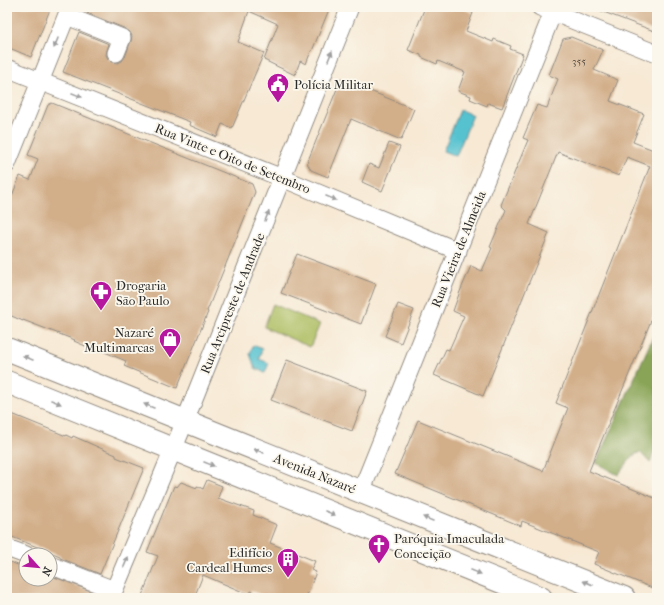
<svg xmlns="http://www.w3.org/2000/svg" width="664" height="605" viewBox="0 0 664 605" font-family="'IM FELL French Canon',serif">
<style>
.green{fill:#acbd61;stroke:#6c7446}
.forest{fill:#89a457;stroke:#5a6841}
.water{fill:#56c2d0;stroke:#40767e}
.building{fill:#d2ae89}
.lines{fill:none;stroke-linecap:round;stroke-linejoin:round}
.minor-casing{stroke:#918a80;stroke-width:19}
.secondary-casing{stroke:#918a80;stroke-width:24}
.minor{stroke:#fff;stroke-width:17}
.secondary{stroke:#fff;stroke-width:22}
.oneway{fill:#a0a0a0}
.labels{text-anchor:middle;stroke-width:3.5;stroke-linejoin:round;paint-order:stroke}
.number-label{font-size:11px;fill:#554c42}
.poi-label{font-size:13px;fill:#2b2b2b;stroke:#fbf7ec;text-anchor:start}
.street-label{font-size:13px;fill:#2b2b2b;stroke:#fbf7ec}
</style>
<rect width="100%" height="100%" fill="#fbf7ec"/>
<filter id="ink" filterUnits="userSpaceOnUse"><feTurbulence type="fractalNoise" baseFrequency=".025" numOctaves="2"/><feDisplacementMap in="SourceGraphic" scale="8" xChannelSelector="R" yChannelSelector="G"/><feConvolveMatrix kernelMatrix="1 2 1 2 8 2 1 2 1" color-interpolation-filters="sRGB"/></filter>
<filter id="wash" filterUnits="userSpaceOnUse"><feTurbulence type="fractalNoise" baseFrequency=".012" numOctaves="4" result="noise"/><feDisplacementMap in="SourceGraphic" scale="16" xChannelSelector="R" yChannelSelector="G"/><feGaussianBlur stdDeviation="0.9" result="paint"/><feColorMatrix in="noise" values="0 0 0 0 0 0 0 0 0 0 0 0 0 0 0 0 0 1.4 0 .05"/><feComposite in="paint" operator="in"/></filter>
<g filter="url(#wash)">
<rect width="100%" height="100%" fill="#f7e9d4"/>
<!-- green -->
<path class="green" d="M273 304 320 324 310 347 264 327Z"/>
<!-- forest -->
<path class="forest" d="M657 328V442L650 463 640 452 633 456 618 475 596 463Z"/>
<!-- water -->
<path class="water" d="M460 110 473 115 456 156 443 151Z
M253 345 262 349 259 359 269 363 265 373 255 368 250 354Z"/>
<g id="blocks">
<!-- building -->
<path class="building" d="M7 7H51L31 57 7 47Z
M89 7H330L312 51H311L306 64 300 61 295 75 264 60 278 24 249 11 238 42 264 53 232 128 222 124 217 137 189 125 190 122 63 72 79 32 109 44 107 50 106 55 108 59 112 62 118 63 122 61 125 57 131 41 132 36 130 32 126 29 87 13Z
M425 7H459L473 13 466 31 493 42 494 39 511 46 510 49 523 54 502 108 488 103 487 106 470 99 471 96 458 91 465 72 438 61 437 64 421 57V55L408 50Z
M594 7H657V23L654 31 593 8Z
M571 37 603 50 594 70 618 80 610 101 644 114 633 142 656 151 657 149V306L589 471 657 499V590L594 564 599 552 522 521 521 526 395 474 418 420 543 471 568 408 556 403 650 166 627 157 619 176 558 152 529 224 549 233 483 396 434 375 446 349 449 350 464 316 453 311 459 294 471 266 482 271 492 248 490 247 506 210 501 205 528 140 523 138 537 105 547 108 558 79 549 75 563 39Z
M341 79 414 109 401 140 351 119 328 177 311 170 307 163Z
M52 103 252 184 255 192 207 311 208 312 177 388 124 366 126 361 100 350 99 352 74 341 75 340 23 320V321L7 314V208L20 176 30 180 38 159 28 155 48 105Z
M389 143 400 147 382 191 362 182 369 164 379 168Z
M297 254 376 284 361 324 281 293Z
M398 304 414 310 401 343 385 336Z
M287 360 367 391 352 431 271 400Z
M7 412 66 436V435L72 438 73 436 116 455V457L144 468 100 574 60 558V556L7 535Z
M207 480 222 486 218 498 254 511 253 515 277 525 270 543 315 561 311 570 316 572 306 598H269L251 591 250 595 203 575 194 598H141L158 556 147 552 174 486 177 487 181 482 197 488V486L203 489Z
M7 561 26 568V579H51L52 576 93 592 91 598H7Z"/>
</g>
</g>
<g filter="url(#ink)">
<use href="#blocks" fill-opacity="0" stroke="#918a80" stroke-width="1"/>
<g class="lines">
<!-- minor casing -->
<g class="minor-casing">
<path id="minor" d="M540 7 657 54
M67 16 122 38 116 53
M7 68 282 178 458 251
M7 164 70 7
M361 492 555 7
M7 548 26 555
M50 565 114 590
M111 598 185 421 350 7"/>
</g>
<!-- secondary casing -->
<g class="secondary-casing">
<path id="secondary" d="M7 349 624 598
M7 382 541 598"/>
</g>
<!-- minor -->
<use href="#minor" class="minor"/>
<!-- secondary -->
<use href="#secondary" class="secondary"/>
</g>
<!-- one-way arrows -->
<defs><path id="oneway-solid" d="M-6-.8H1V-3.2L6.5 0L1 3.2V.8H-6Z"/></defs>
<g class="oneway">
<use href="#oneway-solid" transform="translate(56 43) rotate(112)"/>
<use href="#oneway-solid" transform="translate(330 56) rotate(-68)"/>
<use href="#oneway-solid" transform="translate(77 95) rotate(22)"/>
<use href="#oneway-solid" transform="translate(331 198) rotate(22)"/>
<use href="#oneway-solid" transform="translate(267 216) rotate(-68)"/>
<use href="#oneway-solid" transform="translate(28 358) rotate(-158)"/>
<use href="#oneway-solid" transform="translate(56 402) rotate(22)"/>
<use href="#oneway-solid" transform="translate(149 406) rotate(-158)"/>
<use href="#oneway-solid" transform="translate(259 451) rotate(-158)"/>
<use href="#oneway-solid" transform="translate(209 464) rotate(22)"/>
<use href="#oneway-solid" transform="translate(330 513) rotate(22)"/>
<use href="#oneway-solid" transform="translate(428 519) rotate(-158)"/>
<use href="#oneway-solid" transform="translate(126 562) rotate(-67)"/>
<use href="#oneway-solid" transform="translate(476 572) rotate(22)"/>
<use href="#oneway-solid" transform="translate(588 583) rotate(-158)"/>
</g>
</g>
<!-- icons -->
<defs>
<g id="civic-pin" transform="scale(1.15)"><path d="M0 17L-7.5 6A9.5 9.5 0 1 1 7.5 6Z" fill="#b5179e" stroke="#fbf7ec"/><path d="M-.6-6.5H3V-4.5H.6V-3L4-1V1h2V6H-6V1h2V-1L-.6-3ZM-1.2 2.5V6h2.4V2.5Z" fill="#fff"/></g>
<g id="pharmacy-pin" transform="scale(1.15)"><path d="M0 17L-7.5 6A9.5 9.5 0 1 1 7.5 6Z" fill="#b5179e" stroke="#fbf7ec"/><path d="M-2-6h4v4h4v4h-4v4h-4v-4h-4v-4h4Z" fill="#fff"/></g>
<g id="shop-pin" transform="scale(1.15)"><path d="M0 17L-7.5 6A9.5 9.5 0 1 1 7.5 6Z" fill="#b5179e" stroke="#fbf7ec"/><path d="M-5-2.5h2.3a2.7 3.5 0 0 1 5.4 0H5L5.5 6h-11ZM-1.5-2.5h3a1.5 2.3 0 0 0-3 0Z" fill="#fff"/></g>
<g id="church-pin" transform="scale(1.15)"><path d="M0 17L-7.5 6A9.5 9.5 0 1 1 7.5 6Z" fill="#b5179e" stroke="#fbf7ec"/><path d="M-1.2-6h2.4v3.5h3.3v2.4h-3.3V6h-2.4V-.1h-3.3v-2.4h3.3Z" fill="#fff"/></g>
<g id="building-pin" transform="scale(1.15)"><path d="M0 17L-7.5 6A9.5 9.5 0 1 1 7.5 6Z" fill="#b5179e" stroke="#fbf7ec"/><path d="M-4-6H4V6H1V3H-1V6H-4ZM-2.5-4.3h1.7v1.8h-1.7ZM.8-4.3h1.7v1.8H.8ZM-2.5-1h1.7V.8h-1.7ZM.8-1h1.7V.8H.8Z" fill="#fff"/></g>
</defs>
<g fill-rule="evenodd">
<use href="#civic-pin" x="278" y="84"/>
<use href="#pharmacy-pin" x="101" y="292"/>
<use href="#shop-pin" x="170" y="339"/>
<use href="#church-pin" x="379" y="545"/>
<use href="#building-pin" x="288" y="559"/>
</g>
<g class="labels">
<!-- number labels -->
<g class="number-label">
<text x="579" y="65">355</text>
</g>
<!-- poi labels -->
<g class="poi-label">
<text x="294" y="89">Polícia Militar</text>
<text x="116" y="290">Drogaria<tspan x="116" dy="15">São Paulo</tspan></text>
<text x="154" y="337" text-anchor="end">Nazaré<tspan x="154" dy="15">Multimarcas</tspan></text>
<text x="394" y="543">Paróquia Imaculada<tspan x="394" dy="15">Conceição</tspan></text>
<text x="272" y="557" text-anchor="end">Edifício<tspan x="272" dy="15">Cardeal Humes</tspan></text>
</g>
<!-- street labels -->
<g class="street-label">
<text transform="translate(233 158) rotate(22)" y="5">Rua Vinte e Oito de Setembro</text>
<text transform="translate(458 249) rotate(-68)" y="5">Rua Vieira de Almeida</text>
<text transform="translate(232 303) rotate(-68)" y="5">Rua Arcipreste de Andrade</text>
<text transform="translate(315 473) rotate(22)" y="5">Avenida Nazaré</text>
</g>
</g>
<!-- margin -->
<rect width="664" height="605" fill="none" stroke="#fbf7ec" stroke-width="24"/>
<!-- north arrow -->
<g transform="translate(38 567) rotate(117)"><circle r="19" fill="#fbf7ec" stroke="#a8a59f"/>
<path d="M0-3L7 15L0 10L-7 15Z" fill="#b5179e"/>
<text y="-6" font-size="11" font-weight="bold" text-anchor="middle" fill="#2b2b2b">N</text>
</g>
</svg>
